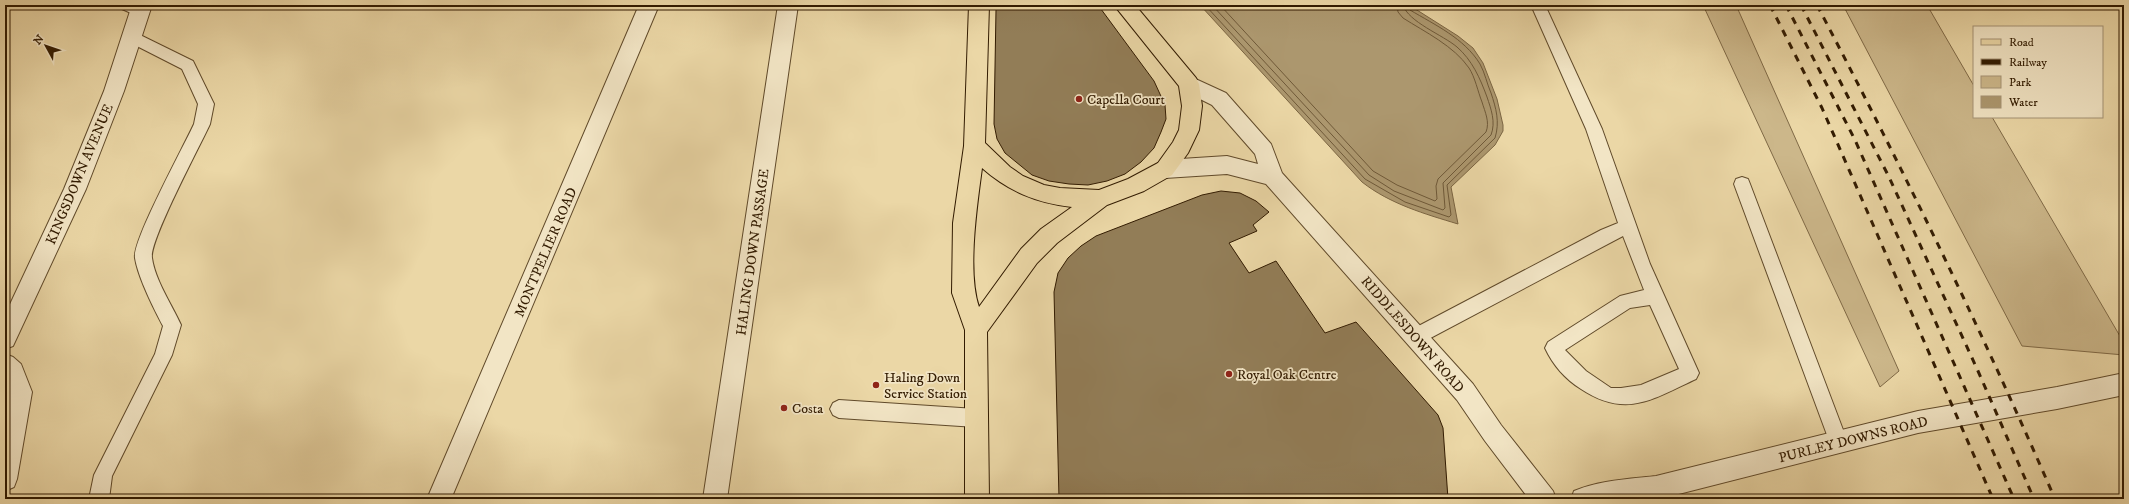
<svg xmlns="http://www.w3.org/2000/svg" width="2129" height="504" viewBox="0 0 2129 504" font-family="'IM FELL DW Pica',serif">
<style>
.green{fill:#ccb78a;stroke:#7f6946}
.water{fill:#ac976e;stroke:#7b6542}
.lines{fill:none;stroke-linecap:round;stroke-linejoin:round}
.shore{stroke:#6f5938;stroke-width:1}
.building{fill:#927d57;stroke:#321b01}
.service-casing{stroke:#604a2a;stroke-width:2}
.minor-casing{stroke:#604a2a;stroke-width:2}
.tertiary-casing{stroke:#604a2a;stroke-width:2}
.primary-casing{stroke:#321b01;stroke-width:2}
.service{fill:#f2e5c5;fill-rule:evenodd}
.minor{fill:#f2e5c5;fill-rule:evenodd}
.tertiary{fill:#f2e5c5;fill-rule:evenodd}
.primary{fill:#ebd7a6;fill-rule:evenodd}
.rail{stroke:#321b01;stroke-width:3;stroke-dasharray:7 7;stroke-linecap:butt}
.poi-dot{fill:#8f2418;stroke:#f2e5c5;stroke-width:1.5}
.labels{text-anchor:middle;stroke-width:3.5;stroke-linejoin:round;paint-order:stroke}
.poi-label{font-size:14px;fill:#321b01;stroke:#f2e5c5;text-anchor:start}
.street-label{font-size:14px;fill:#321b01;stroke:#f2e5c5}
</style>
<rect width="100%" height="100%" fill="#ebd7a6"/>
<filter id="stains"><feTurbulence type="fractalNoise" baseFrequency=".005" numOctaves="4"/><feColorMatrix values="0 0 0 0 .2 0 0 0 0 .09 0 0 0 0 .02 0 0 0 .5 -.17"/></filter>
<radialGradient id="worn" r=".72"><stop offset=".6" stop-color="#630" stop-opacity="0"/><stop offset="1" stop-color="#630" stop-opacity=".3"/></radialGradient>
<!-- green -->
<path class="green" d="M1703 5H1736L1899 371 1880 387Z
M1843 5H1927L1974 86V117H1992L2124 343V355L2022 346Z"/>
<!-- water -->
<path class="water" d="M1200 5H1409L1458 36 1473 48 1483 63 1497 99 1503 125V131L1495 145 1451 187 1458 224C1425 214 1390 204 1362 182Z"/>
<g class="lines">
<!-- shore -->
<path class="shore" d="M1205 5 1365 179 1405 202 1449 217 1451 215 1447 185 1495 138C1500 122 1496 108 1491 93 1487 84 1485 73 1480 64 1464 38 1435 25 1410 10L1408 5
M1212 5 1369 175 1394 191 1443 210 1445 208 1443 183 1491 135C1496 122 1491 109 1487 97 1480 78 1472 60 1457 47 1443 35 1408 22 1403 5
M1220 5 1373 171 1397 185 1435 201 1437 199 1436 186 1438 179 1486 132C1490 122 1485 112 1482 102 1478 92 1475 77 1469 68 1454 46 1425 32 1403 18L1398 12 1397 5"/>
</g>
<!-- building -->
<path class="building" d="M713 5H764L763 8H712Z
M997 5H1098L1154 81 1165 105 1166 119 1161 132 1154 148 1141 162 1125 174 1107 181 1088 185 1069 184 1049 181 1032 175 1005 153 997 139 994 124 996 10Z
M1221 191 1240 193 1256 201 1269 212 1253 225 1257 231 1229 243 1249 273 1276 261 1325 333 1356 322 1438 415 1443 428 1448 499H1059L1054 292 1058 273 1068 258 1081 246 1096 236 1202 195Z"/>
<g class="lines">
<!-- service casing -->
<g class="service-casing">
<path id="service" d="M120 5H141L147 11 145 15 140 17 122 9Z
M1531 5H1545L1602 129 1650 264 1699 373 1696 379C1653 399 1626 419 1581 389 1565 379 1553 365 1545 348L1548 342 1620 296 1644 290 1623 236 1421 343 1415 345 1409 343 1406 337 1409 331 1601 230 1618 223 1586 129ZM1650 305 1679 369 1641 385 1621 388H1611L1586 371 1565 350 1630 308Z
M132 31 193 61 214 104 210 124C200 146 149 241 152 258 155 280 172 305 181 325L172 355 112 476 109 499H89L94 475 155 354 163 326C154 309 138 277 135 258 132 241 184 146 194 124L198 104 182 69 127 41 124 37 127 33Z
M1742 177 1748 179 1750 184 1848 443 1846 449 1839 452 1832 449 1830 443 1734 184 1736 179Z
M839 400 976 409 983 412 985 418 983 424 976 427 839 418 833 415 830 409 833 403Z"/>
</g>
<!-- minor casing -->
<g class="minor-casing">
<path id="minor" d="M132 5H152L124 91 86 189 13 346 5 349V315L64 189 104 91Z
M639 5H659L451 499H427Z
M778 5H798L727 499H703Z
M5 354 13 357 21 364 32 392 17 479 14 487 5 491V410L8 392 5 383Z"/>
</g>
<!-- tertiary casing -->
<g class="tertiary-casing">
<path id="tertiary" d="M1189 76 1226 93 1271 144 1282 173 1473 384 1501 425 1553 491 1556 499H1529L1485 441 1457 400 1266 184 1227 174 1165 178 1158 175 1154 169 1158 163 1165 160 1227 156 1258 164 1255 154 1212 105 1182 90 1179 84 1182 78Z
M2124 373V395L2057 409 1918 433 1659 499H1571L1574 491C1600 480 1629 479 1656 476L1918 411 2057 387Z"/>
</g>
<!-- primary casing -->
<g class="primary-casing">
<path id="primary" d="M969 5H989L985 143 1010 167 1023 176 1044 185 1060 188 1099 190 1128 179 1158 163 1173 142 1179 130 1182 106 1179 86 1114 5H1135L1196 78 1199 84 1202 106 1199 130 1188 153 1172 175 1144 191 1107 205 1057 243 1037 263 987 332 989 499H965V330L952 293 953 223 964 146ZM982 168C1008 191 1036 203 1072 207L1041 229 1021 249 979 307C967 272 977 206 982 168Z"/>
</g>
<!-- service -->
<use href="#service" class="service"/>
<!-- minor -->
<use href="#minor" class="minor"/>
<!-- tertiary -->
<use href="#tertiary" class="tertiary"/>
<!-- primary -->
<use href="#primary" class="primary"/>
<!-- rail -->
<path class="rail" d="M1770 5 1822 108 1993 499
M1786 5 1855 140 2014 499
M1801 5 1889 177 1978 371 2034 499
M1817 5C1902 167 1982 331 2055 499"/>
</g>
<!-- markers -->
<g class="poi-dot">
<circle cx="1079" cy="99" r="4"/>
<circle cx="1229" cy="374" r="4"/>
<circle cx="876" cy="385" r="4"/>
<circle cx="784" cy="408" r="4"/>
</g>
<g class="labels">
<!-- poi labels -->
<g class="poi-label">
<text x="1087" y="104">Capella Court</text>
<text x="1237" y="379">Royal Oak Centre</text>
<text x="884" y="382">Haling Down<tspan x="884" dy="16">Service Station</tspan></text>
<text x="792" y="413">Costa</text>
</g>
<!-- street labels -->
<g class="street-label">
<text transform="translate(79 174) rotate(-67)" y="5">KINGSDOWN AVENUE</text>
<text transform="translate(545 252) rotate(-67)" y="5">MONTPELIER ROAD</text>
<text transform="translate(752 252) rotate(-82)" y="5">HALING DOWN PASSAGE</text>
<text transform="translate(1413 334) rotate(49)" y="5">RIDDLESDOWN ROAD</text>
<text transform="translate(1853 439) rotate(-14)" y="5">PURLEY DOWNS ROAD</text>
</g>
</g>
<!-- margin -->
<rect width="2129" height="504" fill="none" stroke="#ebd7a6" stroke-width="20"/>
<rect x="6" y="6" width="2117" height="492" fill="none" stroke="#321b01" stroke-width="2"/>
<rect x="10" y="10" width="2109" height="484" fill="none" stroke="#321b01"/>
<!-- legend -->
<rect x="1973" y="26" width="130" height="92" fill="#f2e5c5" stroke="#a59477"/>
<rect x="1981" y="39" width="20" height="6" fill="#ebd7a6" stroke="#a59477"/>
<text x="2009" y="46" font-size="12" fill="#321b01">Road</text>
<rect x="1981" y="59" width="20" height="6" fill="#321b01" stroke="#a59477"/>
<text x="2009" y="66" font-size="12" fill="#321b01">Railway</text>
<rect x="1981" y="76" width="20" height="12" fill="#ccb78a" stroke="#a59477"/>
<text x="2009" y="86" font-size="12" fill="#321b01">Park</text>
<rect x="1981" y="96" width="20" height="12" fill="#ac976e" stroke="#a59477"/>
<text x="2009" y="106" font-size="12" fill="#321b01">Water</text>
<!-- north arrow -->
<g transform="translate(46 46) rotate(310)" stroke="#f2e5c5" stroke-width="3" paint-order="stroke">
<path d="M0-3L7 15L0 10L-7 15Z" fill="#321b01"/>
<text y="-6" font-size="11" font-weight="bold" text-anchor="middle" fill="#321b01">N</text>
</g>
<rect width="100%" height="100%" filter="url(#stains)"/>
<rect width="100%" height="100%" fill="url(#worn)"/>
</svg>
